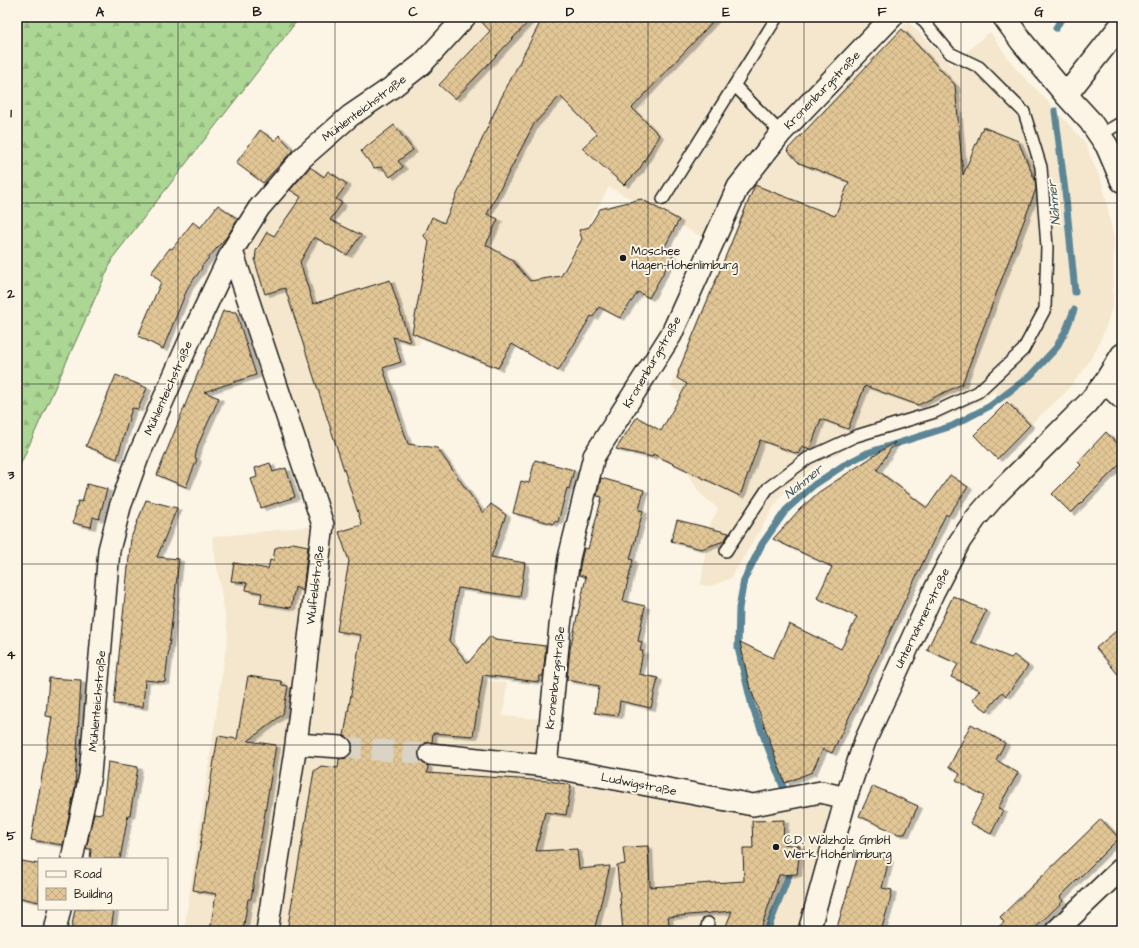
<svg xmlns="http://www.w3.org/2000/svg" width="1139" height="948" viewBox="0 0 1139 948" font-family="'Architects Daughter',sans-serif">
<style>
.built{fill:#f4e7cd}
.forest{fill:url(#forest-firs);stroke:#647958}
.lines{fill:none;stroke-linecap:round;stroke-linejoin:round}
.stream{stroke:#5c8696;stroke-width:7}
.building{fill:url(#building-cross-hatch);stroke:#1c1c1c;filter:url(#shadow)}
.street-tunnel{stroke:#dad4c7;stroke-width:21;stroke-dasharray:21 10;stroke-linecap:butt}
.lane-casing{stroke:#1c1c1c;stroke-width:14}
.street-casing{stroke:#1c1c1c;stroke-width:24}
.secondary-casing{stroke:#1c1c1c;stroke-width:25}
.lane{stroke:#fcf5e5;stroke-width:11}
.street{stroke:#fcf5e5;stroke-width:21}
.secondary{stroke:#fcf5e5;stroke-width:22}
.grid{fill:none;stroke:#1c1c1c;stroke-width:1;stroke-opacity:0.55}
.poi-dot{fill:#1c1c1c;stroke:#fcf5e5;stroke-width:1.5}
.labels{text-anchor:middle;stroke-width:4;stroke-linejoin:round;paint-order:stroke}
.street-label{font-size:12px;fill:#1c1c1c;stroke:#fcf5e5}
.poi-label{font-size:12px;fill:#1c1c1c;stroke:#fcf5e5;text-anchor:start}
.water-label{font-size:13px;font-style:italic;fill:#415a63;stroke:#fcf5e5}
.neatline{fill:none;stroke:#1c1c1c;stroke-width:1.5}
.grid-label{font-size:13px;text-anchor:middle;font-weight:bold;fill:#1c1c1c}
</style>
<defs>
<pattern id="forest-firs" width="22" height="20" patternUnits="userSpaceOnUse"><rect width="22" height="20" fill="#acd694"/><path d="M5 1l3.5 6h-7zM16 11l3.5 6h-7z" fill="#93b77f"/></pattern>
<pattern id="building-cross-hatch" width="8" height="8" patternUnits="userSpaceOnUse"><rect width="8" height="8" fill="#e2c696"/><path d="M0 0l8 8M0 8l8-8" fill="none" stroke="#c1aa81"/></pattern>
<filter id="shadow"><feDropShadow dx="4.5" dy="2.5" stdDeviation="0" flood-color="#0004"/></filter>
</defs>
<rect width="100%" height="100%" fill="#fcf5e5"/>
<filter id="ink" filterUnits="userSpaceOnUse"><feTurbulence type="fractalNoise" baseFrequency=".025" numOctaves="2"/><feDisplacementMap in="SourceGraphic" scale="8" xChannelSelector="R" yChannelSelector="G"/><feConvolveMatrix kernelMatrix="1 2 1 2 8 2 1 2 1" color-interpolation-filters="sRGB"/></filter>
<g filter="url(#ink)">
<!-- built -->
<path class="built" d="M465 17H892L781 133 713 243 609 187 562 271 539 298 498 368 421 337 419 345 395 343 383 368 408 444 437 448 473 499 449 641 482 680 507 683 503 716 550 720 546 766 753 805 846 798 809 931H184L228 634 212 537 322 525 232 251 259 208Z
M908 21 951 65 990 32 1016 69 1043 96 1084 141 1103 185 1114 239 1113 303 1106 327 1096 350 1081 374 1064 394 1030 425 994 391 981 401 938 420 859 442 815 466 780 497 731 578 711 586 701 585 708 528 718 509 700 493 684 469 667 461 615 450 637 417 662 431 682 394 671 387 754 184 847 83Z"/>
<!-- forest -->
<path class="forest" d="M17 17H300L114 256 17 472Z"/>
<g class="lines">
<!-- stream -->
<path class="stream" d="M1056 28 1062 17
M1055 111 1066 199 1075 292
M784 789 752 706 738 648 739 608 744 580 762 544 786 510 814 485 844 465 867 453 952 426 990 406 1030 376 1056 348 1066 330 1074 310
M767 931 789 875"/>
</g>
<!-- building -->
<path class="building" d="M477 17H533L455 99 439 85 490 31Z
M543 17H717L632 108 659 135 639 170 624 185 582 148 597 134 560 96 534 124 487 214 498 219 486 245 511 259 530 281 561 276 582 239 579 230 589 227 600 209 641 199 679 220 663 250 673 256 649 298 638 292 620 318 599 307 593 317 591 316 558 371 512 344 498 368 412 333 429 242 424 236 432 217 444 223 499 102Z
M902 29 955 85 963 175 983 127 1018 141 1035 180 1036 189 962 384 918 405 865 386 848 429 821 419 810 449 802 446 798 454 760 440 740 496 653 454 652 457 616 449 637 417 661 431 687 384 677 378 679 372H678L755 185 835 216 849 182 799 163 787 150Z
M394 125 413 150 398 161 403 167 390 177 382 167 374 168 361 151Z
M260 130 275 141 279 135 293 150 263 183 236 163Z
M310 167 324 177 328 171 347 184 336 199 342 203 330 220 361 235 347 255 314 237 300 262 313 304 390 280 410 342 393 337 401 362 383 368 408 444 437 448 483 513 491 504 506 515 491 557 525 563 520 597 458 588 449 641 468 663 490 636 495 640 546 646 543 676H540L539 682 483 675 473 736 433 733 432 742 425 743 420 747 418 752 419 759 423 763 428 766 427 773 549 781 571 785 566 815 545 812 536 851 577 849 579 869 610 866 594 931H287L314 771 321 766 338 768 339 759 347 758 351 753 353 748 352 741 344 736 361 635 337 631 349 561 339 532 362 525 285 288 265 294 255 262 256 251 267 232 274 236 301 197 290 190Z
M218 205 238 219 228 235 201 267 202 268 188 287 163 349 138 336 161 282 151 273 170 248 172 249 193 222 200 228Z
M223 311 236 312 256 375 204 392 219 398 198 445 195 458 197 459 186 487 157 475Z
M116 375 147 388 138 409 132 408 117 459 86 446Z
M1007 402 1030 425 997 459 974 435Z
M1106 432 1122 448V462L1071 513 1052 494 1081 465 1078 462Z
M895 442 877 470 927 508 950 475 968 487 948 516 946 514 832 753 823 749 812 772 785 783 749 684 740 642 773 658 789 624 841 649 857 617 817 598 832 567 773 539 800 509 819 492Z
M535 460 574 470 569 489 567 488 558 522 554 521V524L513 513 521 481 529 483Z
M270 463 273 472 286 468 295 497 261 508 251 479 257 477 255 468Z
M601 478 644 490 639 510 643 511 630 559 633 560 623 601 645 606 638 641 642 642 640 651H643L639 674 658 678 651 708 620 701 618 716 595 713 599 686 567 680 570 649 586 577 579 575 580 566 584 548 588 549 602 497 597 496Z
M87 484 107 489 99 519 93 517 91 527 73 523 78 501 82 502Z
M146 500 177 508 157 557 179 559 165 682 145 680 143 707 114 704 131 538Z
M677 520 729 533 724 541 701 549 671 541Z
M293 543 308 546 303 591 295 587 291 608 260 603 262 593 246 590 247 583 231 581 234 563 268 569 270 560 273 561 275 548Z
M953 596 986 611 971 642 1011 658 1014 655 1028 666 1006 696 1002 692 987 711 972 700 980 690 951 677 958 664 927 650Z
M1122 626V679L1096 648Z
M248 676 281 681 282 685 288 686 283 714 248 741 276 745 251 899H248L243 931H210L216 894 193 890 218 736 237 739Z
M49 678 81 680 75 788 63 845 31 840 52 717 46 716Z
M971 724 1005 743 996 760 1018 773 998 808 1003 810 991 834 970 823 984 796 956 780 960 774 949 767Z
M108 762 138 767 130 815H128L120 859H90L91 849H86L94 813 102 814Z
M873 786 918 806 905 834H898L859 816Z
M1101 819 1119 838 1060 897 1063 901 1032 931H994L1004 922 1000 917Z
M784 820 783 844 800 846 797 874 779 875 760 931H724L732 911 668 917 670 931H623L617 865 625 864 623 847 648 846 650 887 744 881 743 848H753L752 821Z
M859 852 889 859 882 888 892 890 890 900 881 931H836Z
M21 861 39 864V902L17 897V873Z
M75 909H114L111 931H71Z"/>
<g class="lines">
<!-- street-tunnel -->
<path class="street-tunnel" d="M341 747 430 754"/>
<!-- lane casing -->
<g class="lane-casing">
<path id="lane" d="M735 86 781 133
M1100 135 1122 122
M663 199 777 17
M726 551 768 488 808 458 856 436 935 412 978 392 1023 350 1045 309 1047 247 1041 167 1024 112 979 67 950 53 920 17
M706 931 708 923"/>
</g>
<!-- street casing -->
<g class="street-casing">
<path id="street" d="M232 251 323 525 296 744 267 931
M296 744 341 747
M430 754 546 766 753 805 821 792 846 798
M546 766 560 626 569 558 594 456 671 335 738 187 781 133 892 17
M72 859 90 775 109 550 120 507 138 457 192 335 232 251 259 208 302 158 350 116 394 86 422 64 465 17
M55 931 60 909
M809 931 846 798 865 741 933 593 960 541 976 518 996 495 1088 403 1105 382
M1056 931 1122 868"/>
</g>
<!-- secondary casing -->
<g class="secondary-casing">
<path id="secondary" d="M1004 17 1022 42 1066 95 1090 121 1107 146 1122 181
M1066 95 1122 24
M1122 355 1105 382 1122 398"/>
</g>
<!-- lane -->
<use href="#lane" class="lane"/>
<!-- street -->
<use href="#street" class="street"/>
<!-- secondary -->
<use href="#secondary" class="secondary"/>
</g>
</g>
<!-- grid -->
<path class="grid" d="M178 17V931M335 17V931M491 17V931M648 17V931M804 17V931M961 17V931M17 203H1122M17 384H1122M17 564H1122M17 745H1122"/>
<!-- markers -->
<g class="poi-dot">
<circle cx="623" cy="258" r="4"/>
<circle cx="776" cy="847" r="4"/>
</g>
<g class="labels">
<!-- street labels -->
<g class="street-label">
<text transform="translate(822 90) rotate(-46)" y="4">Kronenburgstraße</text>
<text transform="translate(364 108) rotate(-37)" y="4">Mühlenteichstraße</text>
<text transform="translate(652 362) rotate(-60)" y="4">Kronenburgstraße</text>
<text transform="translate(168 388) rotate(-66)" y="4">Mühlenteichstraße</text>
<text transform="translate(315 585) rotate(-83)" y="4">Wulfeldstraße</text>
<text transform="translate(922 618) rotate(-64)" y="4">Unternahmerstraße</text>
<text transform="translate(555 678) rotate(-84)" y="4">Kronenburgstraße</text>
<text transform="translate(97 701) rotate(-85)" y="4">Mühlenteichstraße</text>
<text transform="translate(639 784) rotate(11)" y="4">Ludwigstraße</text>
</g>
<!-- poi labels -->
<g class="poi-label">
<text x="631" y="255">Moschee<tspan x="631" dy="14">Hagen-Hohenlimburg</tspan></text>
<text x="784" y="844">C.D. Wälzholz GmbH<tspan x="784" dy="14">Werk Hohenlimburg</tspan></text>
</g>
<!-- water labels -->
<g class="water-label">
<text transform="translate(1053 203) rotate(-96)" y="5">Nahmer</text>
<text transform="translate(803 481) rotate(-39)" y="5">Nahmer</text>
</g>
</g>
<!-- margin -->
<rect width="1139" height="948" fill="none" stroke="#fcf5e5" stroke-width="44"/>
<!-- legend -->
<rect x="38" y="858" width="130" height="52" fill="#fcf5e5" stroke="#a29e95"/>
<rect x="46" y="871" width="20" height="6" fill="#fcf5e5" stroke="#a29e95"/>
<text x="74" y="878" font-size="12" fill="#1c1c1c">Road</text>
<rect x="46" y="888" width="20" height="12" fill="url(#building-cross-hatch)" stroke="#a29e95"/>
<text x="74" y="898" font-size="12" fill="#1c1c1c">Building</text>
<rect x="22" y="22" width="1095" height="904" class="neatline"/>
<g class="grid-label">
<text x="100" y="16">A</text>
<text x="257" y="16">B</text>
<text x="413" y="16">C</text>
<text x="570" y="16">D</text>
<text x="726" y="16">E</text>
<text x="882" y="16">F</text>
<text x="1039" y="16">G</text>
<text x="11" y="117">1</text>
<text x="11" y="298">2</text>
<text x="11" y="479">3</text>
<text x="11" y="659">4</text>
<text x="11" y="840">5</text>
</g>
</svg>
